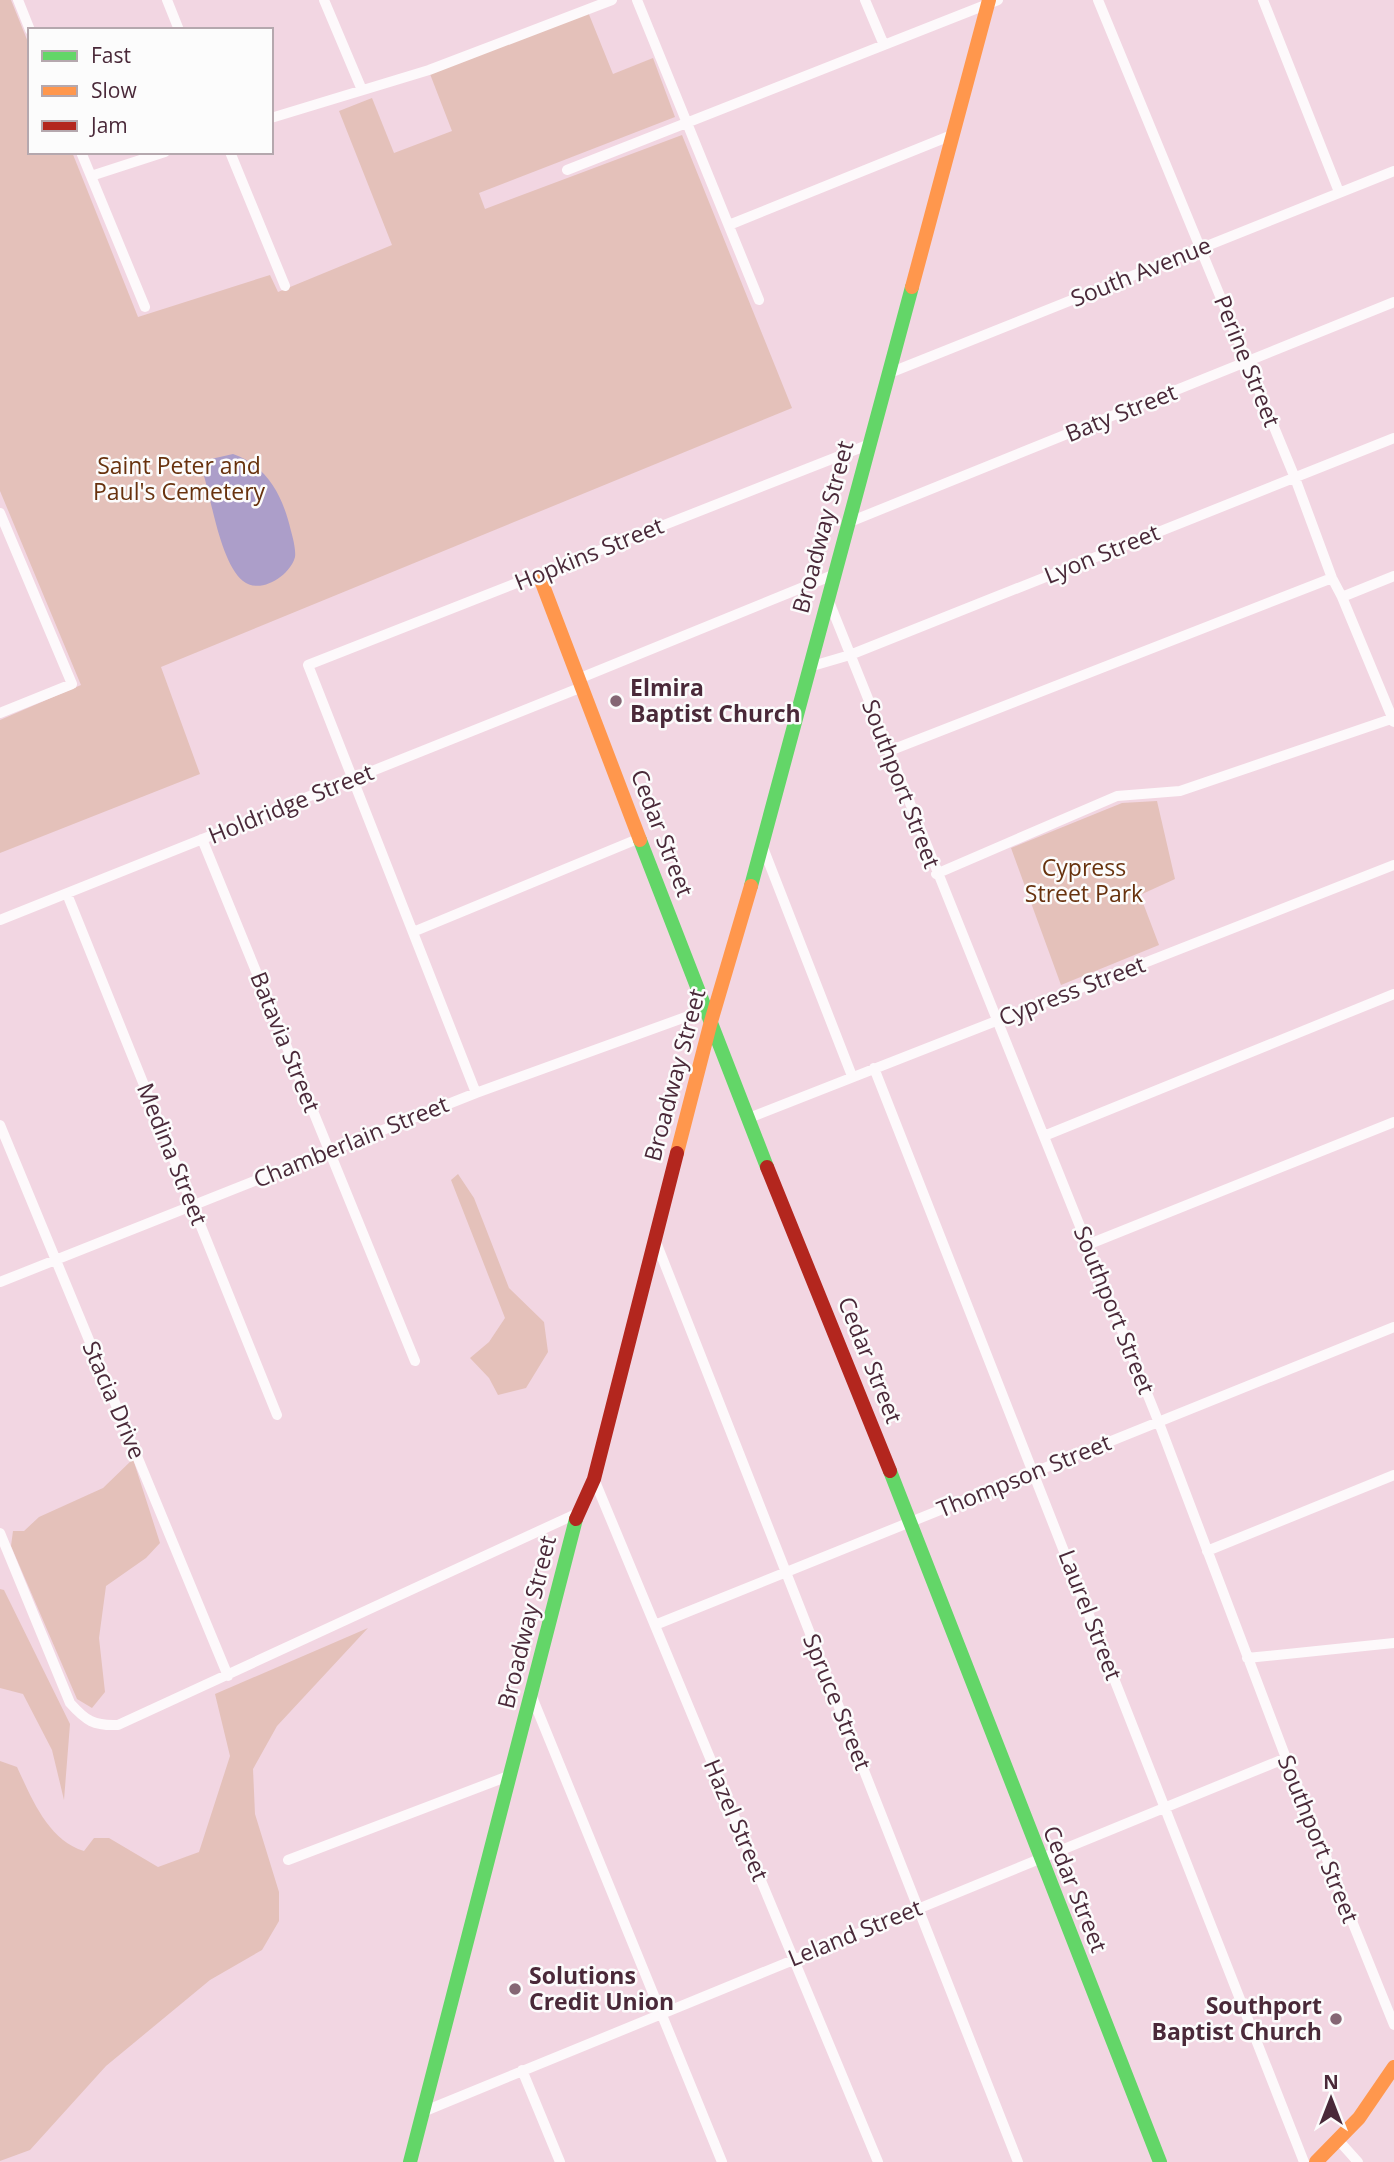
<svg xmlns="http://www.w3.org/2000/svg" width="1394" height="2162" viewBox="0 0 1394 2162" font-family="'Open Sans',sans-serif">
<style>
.green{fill:#e4c1ba}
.water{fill:#ac9ec9}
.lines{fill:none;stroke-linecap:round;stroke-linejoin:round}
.street{stroke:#fdf9fb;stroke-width:10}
.fast{stroke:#63d668;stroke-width:14}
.slow{stroke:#ff974d;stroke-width:14}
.jam{stroke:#b3261e;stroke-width:14}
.poi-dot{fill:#856674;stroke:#fcfcfc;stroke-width:2.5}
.labels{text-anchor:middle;stroke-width:5;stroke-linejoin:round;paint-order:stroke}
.street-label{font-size:23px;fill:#4a2939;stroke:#fcfcfc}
.park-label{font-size:23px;fill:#68320e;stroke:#fcfcfc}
.poi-label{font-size:23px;font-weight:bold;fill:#4a2939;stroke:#fcfcfc;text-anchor:start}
</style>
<rect width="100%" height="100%" fill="#f2d6e2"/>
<!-- green -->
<path class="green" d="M0 0H11L30 47V152H72L138 317 270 275 278 292 392 245 339 111 372 98 394 153 452 131 430 74 588 12 613 74 653 58 675 117 479 193 485 209 682 135 792 408 161 667 200 774 0 853V720L81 685 0 491Z
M1157 801 1175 879 1140 895 1159 945 1061 985 1011 848 1122 803Z
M458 1174 474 1198 509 1288 544 1322 548 1352 526 1388 498 1395 489 1378 470 1358 489 1342 505 1318 451 1180Z
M133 1459 160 1543 146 1558 106 1586 99 1638 105 1692 92 1708 77 1699 11 1546 13 1531H24L39 1517 103 1488Z
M0 1589 4 1590 70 1724 64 1800 52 1750 23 1694 0 1688Z
M368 1628 277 1726 253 1769 255 1814 279 1892V1921L262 1950 210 1980 106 2066 30 2150 0 2161V1761L17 1767C32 1799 48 1840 84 1851L94 1838H109L158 1867 199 1852 230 1756 215 1694Z"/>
<!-- water -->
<path class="water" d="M233 454C268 466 283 497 291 531 293 538 296 550 295 557 290 576 260 595 243 581 221 563 212 503 204 476V467L211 459Z"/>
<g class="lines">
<!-- street -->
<path class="street" d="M18 0 30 30
M167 0 179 30
M324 0 362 90
M637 0 759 300
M865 0 884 45
M1098 0 1295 478 1332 578 1342 597 1394 722
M1263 0 1339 192
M271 118 429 70 612 0
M81 152 145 307
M230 152 285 286
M567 170 998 0
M91 176 165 152
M729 225 952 135
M887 374 1394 171
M0 513 72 684 0 713
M847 523 1394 302
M1342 597 1394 576
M828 599 1159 1423 1286 1758 1394 2025
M809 667 850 655 1394 438
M578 679 833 575
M889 751 1332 578
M202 839 415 1361
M762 845 852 1076
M936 874 1117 796 1180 791 1394 718
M67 894 277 1415
M0 920 582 687
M413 932 640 838
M874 1068 1304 2162
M476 1093 308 665 870 444
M749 1118 1394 865
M0 1125 228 1676
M1044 1136 1394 994
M656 1242 1018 2162
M1087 1245 1394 1122
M0 1282 476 1093 705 1010
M594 1479 878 2162
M0 1533 70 1703C86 1721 94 1726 118 1725L578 1513
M1207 1551 1394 1475
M655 1625 1394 1327
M1247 1658 1394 1643
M532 1697 722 2162
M288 1860 511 1775
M522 2070 560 2162
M425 2111 1286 1758
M1340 2142 1358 2162"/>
<!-- fast -->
<path class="fast" d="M640 840 767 1167
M751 886 912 287
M890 1471 1160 2162
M410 2162 576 1519"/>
<!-- slow -->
<path class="slow" d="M912 287 989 0
M539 575 640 840
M677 1153 710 1025 751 886
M1316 2162 1359 2118 1394 2067"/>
<!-- jam -->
<path class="jam" d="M767 1167 890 1471
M576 1519 594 1479 677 1153"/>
</g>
<!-- markers -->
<g class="poi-dot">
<circle cx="616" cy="701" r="7"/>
<circle cx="515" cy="1989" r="7"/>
<circle cx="1336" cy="2019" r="7"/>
</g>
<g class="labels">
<!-- street labels -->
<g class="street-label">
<text transform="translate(1141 272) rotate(-22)" y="8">South Avenue</text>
<text transform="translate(1247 361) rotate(68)" y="8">Perine Street</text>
<text transform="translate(1121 413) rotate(-22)" y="8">Baty Street</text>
<text transform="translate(823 527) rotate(-75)" y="8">Broadway Street</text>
<text transform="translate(589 554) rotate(-22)" y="8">Hopkins Street</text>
<text transform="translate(1102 554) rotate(-22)" y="8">Lyon Street</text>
<text transform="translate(901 784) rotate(69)" y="8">Southport Street</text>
<text transform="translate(291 804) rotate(-22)" y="8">Holdridge Street</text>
<text transform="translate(662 833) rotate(69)" y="8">Cedar Street</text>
<text transform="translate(1072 991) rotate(-21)" y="8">Cypress Street</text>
<text transform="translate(285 1042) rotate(68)" y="8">Batavia Street</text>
<text transform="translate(675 1075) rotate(-75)" y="8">Broadway Street</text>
<text transform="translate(351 1142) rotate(-22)" y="8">Chamberlain Street</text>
<text transform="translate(172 1154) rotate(68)" y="8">Medina Street</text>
<text transform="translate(1114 1310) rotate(68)" y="8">Southport Street</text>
<text transform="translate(870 1360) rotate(68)" y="8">Cedar Street</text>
<text transform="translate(114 1400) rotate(67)" y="8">Stacia Drive</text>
<text transform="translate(1024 1476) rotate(-22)" y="8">Thompson Street</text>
<text transform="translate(1090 1615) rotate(69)" y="8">Laurel Street</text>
<text transform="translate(527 1622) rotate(-76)" y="8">Broadway Street</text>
<text transform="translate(837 1702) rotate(68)" y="8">Spruce Street</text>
<text transform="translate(736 1820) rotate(67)" y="8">Hazel Street</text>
<text transform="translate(1318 1839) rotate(68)" y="8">Southport Street</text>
<text transform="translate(1075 1889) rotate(68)" y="8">Cedar Street</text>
<text transform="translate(855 1933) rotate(-22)" y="8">Leland Street</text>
</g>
<!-- park labels -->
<g class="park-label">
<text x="179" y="474">Saint Peter and<tspan x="179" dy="26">Paul's Cemetery</tspan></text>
<text x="1084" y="876">Cypress<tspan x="1084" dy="26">Street Park</tspan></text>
</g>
<!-- poi labels -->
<g class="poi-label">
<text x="630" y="696">Elmira<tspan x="630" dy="26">Baptist Church</tspan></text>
<text x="529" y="1984">Solutions<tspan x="529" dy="26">Credit Union</tspan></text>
<text x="1322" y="2014" text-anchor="end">Southport<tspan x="1322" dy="26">Baptist Church</tspan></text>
</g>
</g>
<!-- legend -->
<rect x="28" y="28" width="245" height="126" fill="#fcfcfc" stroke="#b5a8ae" stroke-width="2"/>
<rect x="42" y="51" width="35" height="10" fill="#63d668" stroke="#b5a8ae" stroke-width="2"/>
<text x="91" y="63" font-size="21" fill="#4a2939">Fast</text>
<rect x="42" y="86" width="35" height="10" fill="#ff974d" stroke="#b5a8ae" stroke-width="2"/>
<text x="91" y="98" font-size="21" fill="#4a2939">Slow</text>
<rect x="42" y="121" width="35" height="10" fill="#b3261e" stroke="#b5a8ae" stroke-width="2"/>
<text x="91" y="133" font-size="21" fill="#4a2939">Jam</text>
<!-- north arrow -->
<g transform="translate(1331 2099)" stroke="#fcfcfc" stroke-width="5" paint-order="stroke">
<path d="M0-5L12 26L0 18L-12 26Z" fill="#4a2939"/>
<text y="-10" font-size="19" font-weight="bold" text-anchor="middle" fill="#4a2939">N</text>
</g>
</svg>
